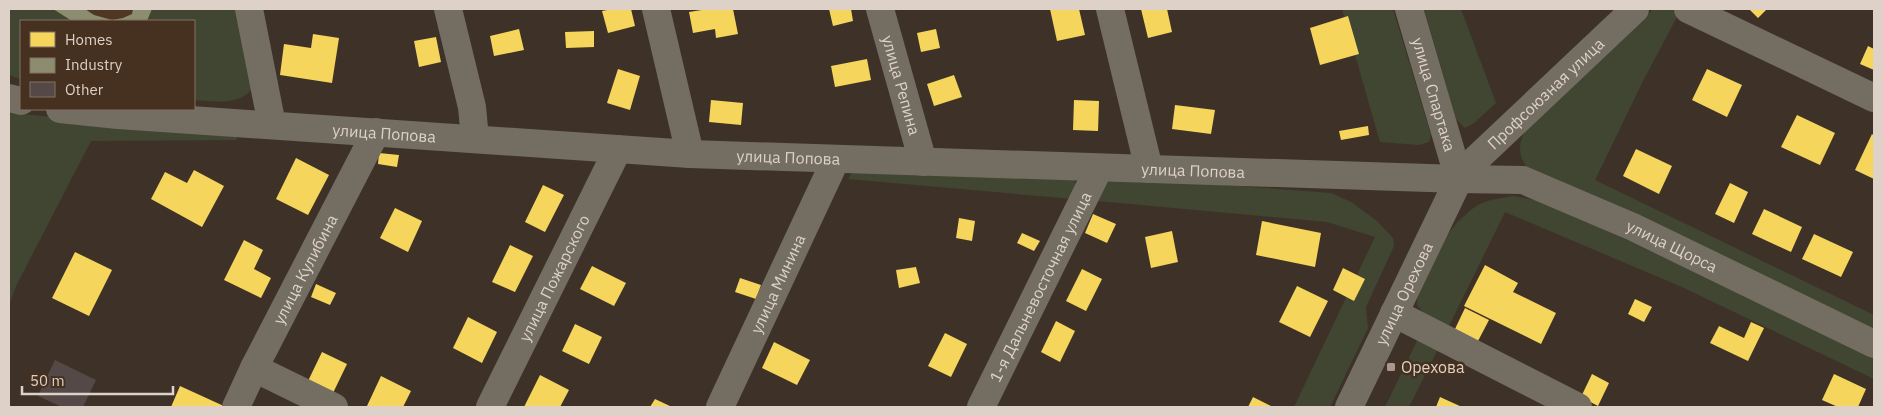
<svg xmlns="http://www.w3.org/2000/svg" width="1883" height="416" viewBox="0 0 1883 416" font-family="'IBM Plex Sans',sans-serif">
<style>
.built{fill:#4f3723}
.green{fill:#404632}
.homes{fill:#f6d55c}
.industry{fill:#8c8c6e}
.building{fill:#544947}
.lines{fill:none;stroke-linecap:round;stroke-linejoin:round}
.minor{stroke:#746d62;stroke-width:28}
.poi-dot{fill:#a6998f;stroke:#463120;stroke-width:2}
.labels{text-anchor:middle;stroke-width:5;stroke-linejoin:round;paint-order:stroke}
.street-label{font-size:16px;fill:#ded1c7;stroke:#463120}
.poi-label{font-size:16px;fill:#ded1c7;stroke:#463120;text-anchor:start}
</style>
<rect width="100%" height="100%" fill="#3e3228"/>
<!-- built -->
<path class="built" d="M53 9H152L147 21H72Z"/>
<!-- green -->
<path class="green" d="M9 9H53L72 21H21V79L9 75Z
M152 9H239L254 85C243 107 214 101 194 100V21H147Z
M1342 9H1393L1431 135 1429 142 1419 145 1380 142Z
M1424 9H1461L1496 103 1474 123 1465 128 1456 119Z
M1653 9H1671L1679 13 1644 79 1595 180 1874 315V331L1527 167C1518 156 1518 143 1525 131Z
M9 113 236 133 237 140 91 141 16 286 9 305V212L10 210 9 204Z
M853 171 1071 178 1075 181 1076 188 1073 199 848 179Z
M1116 177 1331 193 1351 202 1377 221 1393 238 1394 246 1366 307 1368 328 1330 407H1294L1375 237 1327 222 1098 201 1107 181Z
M1513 196 1547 202 1874 357V379L1682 287 1505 212 1448 328 1425 315 1417 305C1418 272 1452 218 1482 203 1492 199 1503 198 1513 196Z
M1418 339 1440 345 1409 407H1385Z"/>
<!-- homes -->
<path class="homes" d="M612 9H631L635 26 608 33 602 11Z
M708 9H733L738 34 716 38 715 29 693 33 689 12Z
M829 9H851L853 21 833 26Z
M1050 9H1079L1085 35 1057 41Z
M1141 9H1167L1172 32 1148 38Z
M1749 9H1767L1758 18Z
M1348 16 1359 54 1320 65 1310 28Z
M519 29 524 50 494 56 490 36Z
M936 29 940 48 921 52 917 33Z
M594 31V47L566 48 565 32Z
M313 34 339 38 332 83 280 75 284 44 311 48Z
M436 37 441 62 419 67 414 41Z
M1868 46 1874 49V70L1860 64Z
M867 59 871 80 835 87 831 66Z
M618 69 640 76 630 110 607 103Z
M1707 69 1742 85 1727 117 1692 100Z
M954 75 962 97 934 106 927 84Z
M711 100 743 103 741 125 709 122Z
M1074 100 1099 101 1098 131 1073 130Z
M1175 105 1215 110 1211 134 1172 129Z
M1797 115 1835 133 1820 165 1781 147Z
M1368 126 1369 135 1341 140 1339 131Z
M1872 134 1874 136V179L1855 170Z
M1636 149 1672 166 1659 194 1623 176Z
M379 153 399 155 397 167 378 164Z
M296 158 329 175 308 215 276 199Z
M194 170 224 186 202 227 151 199 165 172 187 183Z
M1730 183 1748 192 1734 223 1715 214Z
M543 185 564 195 545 232 525 222Z
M395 208 422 221 408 252 380 238Z
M1764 209 1802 227 1791 252 1752 234Z
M1093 214 1116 224 1107 243 1085 233Z
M959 218 975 221 972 241 956 238Z
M1262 221 1321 233 1315 267 1256 255Z
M1172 231 1178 262 1151 268 1145 237Z
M1022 233 1040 241 1034 251 1017 243Z
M1814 234 1853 252 1841 277 1802 259Z
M244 240 263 250 254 269 271 278 261 298 224 280Z
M510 245 533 256 515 292 492 282Z
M75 252 112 270 89 316 52 298Z
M1485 265 1518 283 1513 292 1556 313 1541 344 1464 306Z
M592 266 626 283 614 306 580 289Z
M916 267 920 283 899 288 896 270Z
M1343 268 1365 279 1354 301 1333 290Z
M1082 269 1102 279 1086 311 1066 301Z
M740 278 761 285 756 299 735 292Z
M316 284 336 293 330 305 311 297Z
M1297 286 1328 301 1310 337 1279 322Z
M1635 299 1652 307 1644 322 1628 314Z
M1465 308 1489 320 1478 341 1455 329Z
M468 317 497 332 482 363 453 348Z
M1056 321 1075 331 1060 362 1041 352Z
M1751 322 1764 328 1748 361 1710 343 1719 326 1744 338Z
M575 324 602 337 589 364 562 351Z
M945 333 967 344 951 377 928 366Z
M774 342 810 360 797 385 762 368Z
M322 352 347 364 333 393 308 381Z
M1592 374 1609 383 1598 406 1581 397Z
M1834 374 1866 389 1858 407H1838L1822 400Z
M540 375 569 390 560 407H524Z
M381 376 411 391 403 407 367 406Z
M180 386 226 407H171Z
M1253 397 1273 407H1248Z
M1440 397 1462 407H1436Z
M655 399 672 407H650Z"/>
<!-- industry -->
<path class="industry" d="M53 9H85L94 15 112 20 123 18 132 14 133 9H152L147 21H72Z"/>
<!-- building -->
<path class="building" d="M55 360 96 380 83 407H62L38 396Z"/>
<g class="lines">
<!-- minor -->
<g class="minor">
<path d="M249 9 272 125"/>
<path d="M448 9 472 107 475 139"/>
<path d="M656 9 690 154"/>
<path id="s1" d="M880 9 923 162"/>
<path d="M1110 9 1149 169"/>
<path id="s2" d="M1409 9 1459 179"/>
<path d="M1688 9 1874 98"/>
<path d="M9 98 21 101"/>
<path id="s3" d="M60 109 118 115 690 154 1459 179 1523 180 1633 227 1874 344"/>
<path d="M1394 313 1578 407"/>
<path d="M254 368 334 407"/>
<path id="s4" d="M236 407 254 368 376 132"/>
<path id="s5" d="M490 407 618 149"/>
<path id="s6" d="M720 407 836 159"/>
<path id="s7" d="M981 407 1099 168"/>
<path id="s8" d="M1349 407 1459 179 1472 163 1635 9"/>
</g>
</g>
<!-- markers -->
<rect class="poi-dot" x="1386" y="362" width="10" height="10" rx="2.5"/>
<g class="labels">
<!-- street labels -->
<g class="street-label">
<text dy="6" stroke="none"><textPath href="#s1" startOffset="79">улица Репина</textPath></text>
<text dy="6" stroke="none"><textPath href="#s8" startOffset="375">Профсоюзная улица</textPath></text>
<text dy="6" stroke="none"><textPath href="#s2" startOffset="89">улица Спартака</textPath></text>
<text dy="6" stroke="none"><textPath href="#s3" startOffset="325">улица Попова</textPath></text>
<text dy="6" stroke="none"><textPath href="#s3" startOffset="730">улица Попова</textPath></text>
<text dy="6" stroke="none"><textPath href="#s3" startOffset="1135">улица Попова</textPath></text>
<text dy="6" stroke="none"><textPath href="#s3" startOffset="1628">улица Щорса</textPath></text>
<text dy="6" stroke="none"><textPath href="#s4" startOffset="154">улица Кулибина</textPath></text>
<text dy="6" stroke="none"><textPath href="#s5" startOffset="144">улица Пожарского</textPath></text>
<text dy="6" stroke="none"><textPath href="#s6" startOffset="136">улица Минина</textPath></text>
<text dy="6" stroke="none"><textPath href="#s7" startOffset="134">1-я Дальневосточная улица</textPath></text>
<text dy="6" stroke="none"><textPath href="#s8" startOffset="126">улица Орехова</textPath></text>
</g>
<!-- poi labels -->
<g class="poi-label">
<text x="1401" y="373">Орехова</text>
</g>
</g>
<!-- border -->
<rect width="1883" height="416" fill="none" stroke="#ded1c7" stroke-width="20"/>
<!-- legend -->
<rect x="20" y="20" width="175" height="90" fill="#463120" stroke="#837163"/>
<rect x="30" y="32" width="25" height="15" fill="#f6d55c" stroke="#837163"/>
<text x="65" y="45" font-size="15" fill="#ded1c7">Homes</text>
<rect x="30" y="58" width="25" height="15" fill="#8c8c6e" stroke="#837163"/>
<text x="65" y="70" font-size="15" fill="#ded1c7">Industry</text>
<rect x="30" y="82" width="25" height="15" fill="#544947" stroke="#837163"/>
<text x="65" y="95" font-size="15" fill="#ded1c7">Other</text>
<!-- scale -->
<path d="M22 386v8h151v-8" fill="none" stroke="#ded1c7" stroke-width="2.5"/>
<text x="30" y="386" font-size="15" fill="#ded1c7" stroke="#463120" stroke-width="4" paint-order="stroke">50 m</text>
</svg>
